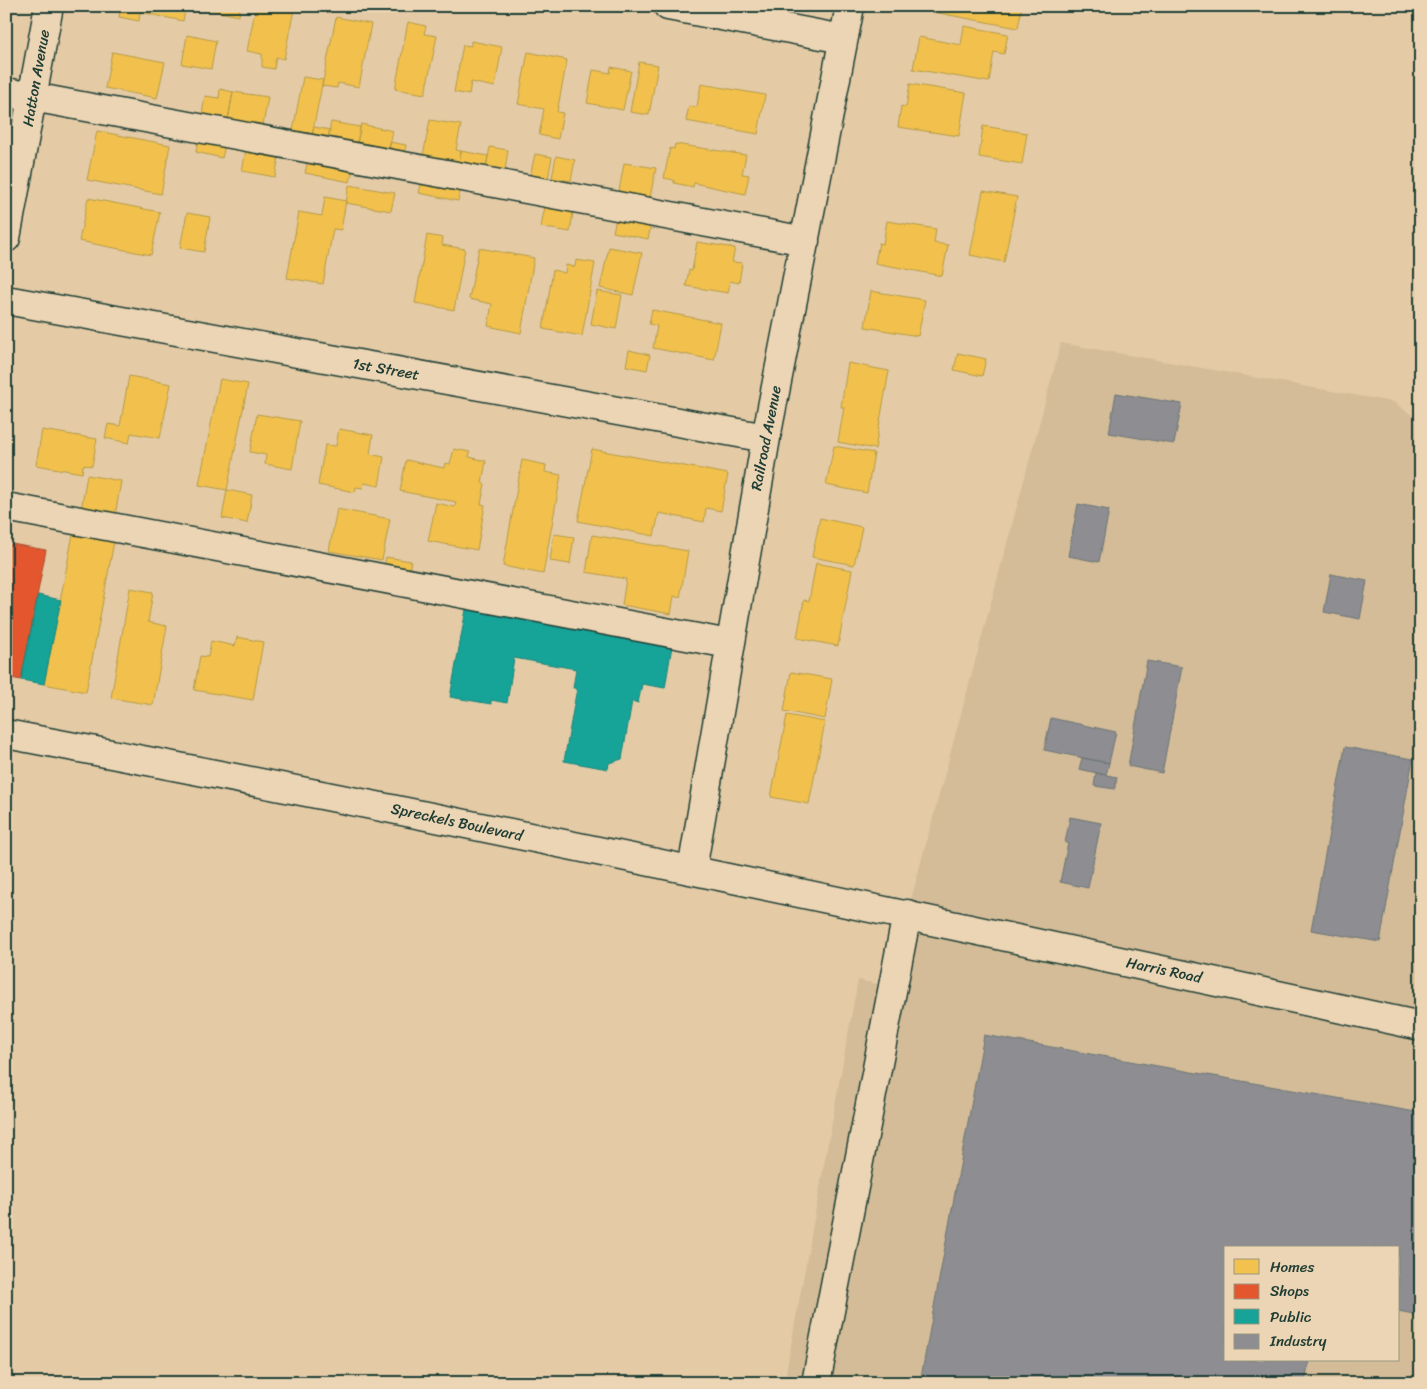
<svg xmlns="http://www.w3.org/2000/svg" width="1427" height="1389" viewBox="0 0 1427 1389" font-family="Sriracha,sans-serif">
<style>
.built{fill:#d3bc97;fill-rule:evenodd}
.homes{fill:#f2c14e;stroke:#b39946}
.shops{fill:#e4572e;stroke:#a94f30}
.public{fill:#17a398;stroke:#19847a}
.industry{fill:#8d8d92;stroke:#6c7576}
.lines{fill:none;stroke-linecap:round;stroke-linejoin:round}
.minor-casing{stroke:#1f3d34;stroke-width:31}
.minor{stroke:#ecd5b4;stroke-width:28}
.labels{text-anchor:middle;stroke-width:5;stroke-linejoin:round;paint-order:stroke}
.street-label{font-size:15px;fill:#1f3d34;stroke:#ecd5b4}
</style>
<rect width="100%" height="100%" fill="#e4cba6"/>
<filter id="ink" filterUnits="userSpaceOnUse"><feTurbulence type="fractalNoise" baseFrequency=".02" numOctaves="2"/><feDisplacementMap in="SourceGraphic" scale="10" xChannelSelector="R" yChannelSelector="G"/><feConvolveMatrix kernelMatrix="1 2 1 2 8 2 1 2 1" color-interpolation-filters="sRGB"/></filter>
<g filter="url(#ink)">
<!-- built -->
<path class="built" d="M1061 343 1393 402 1415 417 1420 437 1414 560 1421 561V1383H784L858 980 893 987 907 914ZM1226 1248H1398V1360H1226Z"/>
<!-- homes -->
<path class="homes" d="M118 6H186L183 21 140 12 139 21 119 17 120 10H117Z
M210 6H240L239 16 209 10Z
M256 6 294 9 284 59 276 57 274 69 262 67V54L247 51Z
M913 6H1022L1018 28 912 8Z
M336 17 371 24 359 87 338 83 337 88 322 86Z
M408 22 426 26 424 34 437 36 425 94 395 89Z
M964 26 1008 34 1004 54 994 52 989 82 913 69 919 37 961 45Z
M187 35 216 41 211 69 182 64Z
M471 41 502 47 495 87 471 82 469 95 454 92 463 45 471 46Z
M112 52 165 62 157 98 105 88Z
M528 52 567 60 557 112 563 113 558 139 539 135 544 109 518 104Z
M639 62 658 65 649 115 630 112Z
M611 67 631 71 623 110 587 103 593 70 610 73Z
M303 77 323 80 311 140 292 136Z
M701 84 765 95 758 134 686 121 689 106 697 107Z
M910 84 966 93 959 136 898 127 901 106 906 107Z
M220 89 233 92 227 125 201 121 205 96 219 98Z
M233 92 268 97 262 131 227 125Z
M430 120 461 125 456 150 461 151 458 168 422 161Z
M331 122 360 127 356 149 327 143Z
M361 124 393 131 388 155 356 149Z
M983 126 1027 133 1022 164 979 157Z
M314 127 330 130 327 143 311 140Z
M97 131 170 145 161 194 87 180Z
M199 136 226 141 222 158 196 152Z
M390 142 406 145 404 158 388 155Z
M675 144 746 155 742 174 749 175 745 194 694 183 693 187 674 183V180L664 178 670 148 674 149Z
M247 145 280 151 275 177 242 171Z
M490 147 508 150 504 177 485 173Z
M461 151 488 156 485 173 458 168Z
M535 154 552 157 547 184 529 181Z
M309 156 354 164 350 182 305 173Z
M556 156 575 160 571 181 552 178Z
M624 163 656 168 649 202 618 197Z
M423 177 461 184 458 201 419 193Z
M349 185 395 193 391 211 346 203Z
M983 191 1017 197 1004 262 970 255Z
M325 197 346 201 341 230 333 229 323 284 287 278 299 212 322 216Z
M88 198 160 212 151 255 79 241Z
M546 201 574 206 570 232 541 227Z
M187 213 210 217 204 252 180 248Z
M617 214 652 220 648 239 613 232Z
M887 221 936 229 934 243 948 245 942 276 875 263 879 243 883 244Z
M427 235 443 238 442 245 465 249 454 310 415 303Z
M697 242 735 248 732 262 742 263 739 283 730 281 728 293 686 286 689 270 692 271Z
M609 247 642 253 633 295 600 288Z
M479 248 534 258 521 333 488 326 492 304 469 299Z
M576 260 595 263 582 336 543 329 553 270 565 273 566 265 575 267Z
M597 291 622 295 616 329 591 324Z
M871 291 925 300 918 336 865 327Z
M652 310 721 323 714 360 653 348 657 326 649 324Z
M629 350 650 355 647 370 626 366Z
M958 353 986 359 982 376 954 370Z
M848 363 889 371 875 449 838 442 844 407H841Z
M129 376 171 384 160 438 131 433 129 443 105 438 108 424 120 426Z
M220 379 248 384 227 490 199 485Z
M257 414 300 421 292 469 265 464 266 455 250 452Z
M339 429 373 435 370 454 384 457 379 486 364 483 363 488 356 487 355 492 318 485 325 445 336 446Z
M42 430 97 439 92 466 83 465 82 473 36 465Z
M834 446 874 453 867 493 826 485Z
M454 449 470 452 469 457 486 461 482 483 485 484 481 504 485 505 477 550 428 541 436 503 455 507 456 502 400 491 406 460 444 468 445 463 450 464Z
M592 449 728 474 721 511 706 508 704 522 659 513 654 536 578 521Z
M522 460 546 465 545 472 561 475 543 574 503 566Z
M87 475 121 481 115 516 81 510Z
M227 490 252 495 247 523 222 518Z
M337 509 390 519 382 560 329 551Z
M820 518 862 527 854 565 812 557Z
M74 529 115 536 86 692 44 684Z
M554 534 574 537 570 564 550 561Z
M592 535 688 551 680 598 674 596 671 614 622 605 626 579 586 572Z
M386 557 411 561 408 576 383 571Z
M816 563 852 570 838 646 797 638 804 600 809 601Z
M130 588 153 592 148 622 167 626 153 705 111 698Z
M237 637 263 642 253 700 194 690 200 656 208 657 211 641 235 646Z
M791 672 832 679 825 719 784 711Z
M787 715 825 722 809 804 771 797Z"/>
<!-- shops -->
<path class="shops" d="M6 543 46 550 21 680 6 677Z"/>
<!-- public -->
<path class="public" d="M38 595 61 600 44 684 21 680Z
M467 604 673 640 665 688 642 684 638 703 632 701 622 759 609 763 608 769 564 761 577 688H573L576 669 514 658 507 703 491 700V704L450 697Z"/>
<!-- industry -->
<path class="industry" d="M1116 393 1182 404 1174 444 1109 433Z
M1078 504 1109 510 1099 562 1068 556Z
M1331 574 1367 581 1360 619 1324 612Z
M1147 661 1182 667 1162 773 1128 766Z
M1051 718 1116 732 1109 763 1044 750Z
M1345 747 1413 759 1380 942 1311 930Z
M1082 758 1109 763 1106 775 1079 769Z
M1096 773 1117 777 1115 789 1094 786Z
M1070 817 1101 823 1088 888 1060 882 1068 843H1065Z
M984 1035 1421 1113 1419 1315 1398 1311V1248H1226V1360H1309L1305 1383H920Z"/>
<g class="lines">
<!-- minor casing -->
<g class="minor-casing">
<path id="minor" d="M668 6 843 39
M6 92 805 241
M6 238 49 6
M6 300 766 438
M6 507 729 644
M6 734C479 823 950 924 1421 1026
M692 870 766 438 850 6
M816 1383 907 914"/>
</g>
<!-- minor -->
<use href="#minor" class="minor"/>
</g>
</g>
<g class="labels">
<!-- street labels -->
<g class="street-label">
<text transform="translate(36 78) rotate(-80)" y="5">Hatton Avenue</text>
<text transform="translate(386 369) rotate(10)" y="5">1st Street</text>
<text transform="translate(766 438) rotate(-79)" y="5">Railroad Avenue</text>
<text transform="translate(457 822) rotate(12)" y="5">Spreckels Boulevard</text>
<text transform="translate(1164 970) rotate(12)" y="5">Harris Road</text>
</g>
</g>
<!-- margin -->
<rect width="1427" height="1389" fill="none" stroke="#ecd5b4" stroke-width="25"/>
<rect x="12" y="12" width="1402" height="1364" fill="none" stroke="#1f3d34" stroke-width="2" filter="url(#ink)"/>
<!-- legend -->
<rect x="1224" y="1246" width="175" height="115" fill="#ecd5b4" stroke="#9a9881"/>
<rect x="1234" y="1259" width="25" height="15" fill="#f2c14e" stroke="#9a9881"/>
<text x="1270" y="1272" font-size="15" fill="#1f3d34">Homes</text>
<rect x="1234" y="1284" width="25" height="15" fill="#e4572e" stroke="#9a9881"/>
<text x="1270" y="1296" font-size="15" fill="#1f3d34">Shops</text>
<rect x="1234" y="1309" width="25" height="15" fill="#17a398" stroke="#9a9881"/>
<text x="1270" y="1322" font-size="15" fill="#1f3d34">Public</text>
<rect x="1234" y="1334" width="25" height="15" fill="#8d8d92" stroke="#9a9881"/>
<text x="1270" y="1346" font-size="15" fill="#1f3d34">Industry</text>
</svg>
